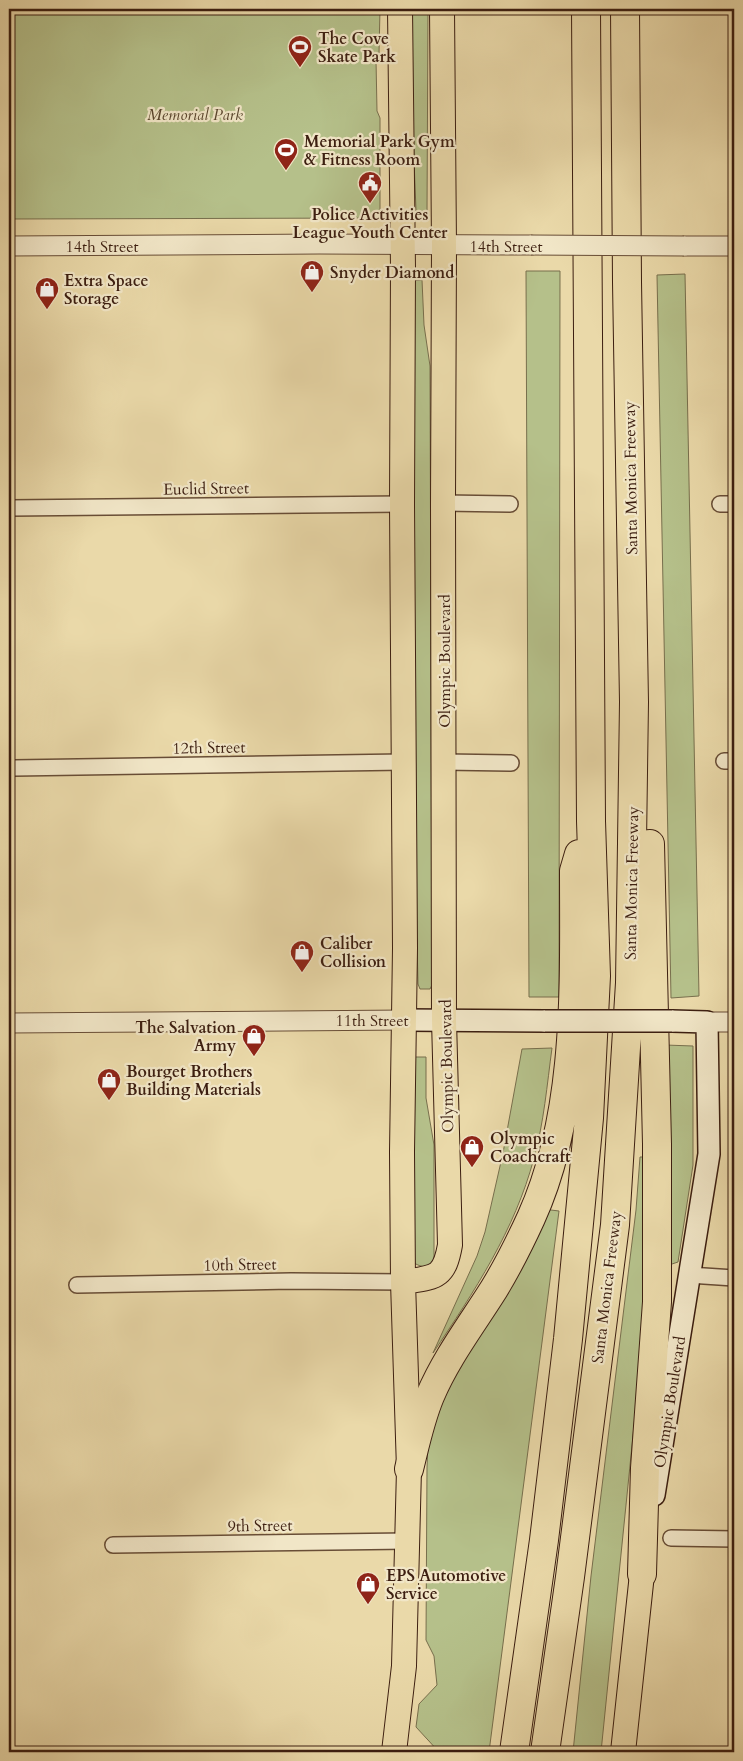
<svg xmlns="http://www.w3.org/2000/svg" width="743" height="1761" viewBox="0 0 743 1761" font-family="Cardo,serif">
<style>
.green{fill:#b5c08a;stroke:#786f4d}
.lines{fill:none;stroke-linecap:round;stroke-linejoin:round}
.minor-casing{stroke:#684d36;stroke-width:18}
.tertiary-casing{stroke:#684d36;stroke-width:21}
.secondary-casing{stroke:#3c1e10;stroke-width:24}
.primary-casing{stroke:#3c1e10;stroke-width:26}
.motorway-casing{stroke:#3c1e10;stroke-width:30}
.minor{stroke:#f1e6c7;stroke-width:15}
.tertiary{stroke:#f1e6c7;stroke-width:19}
.secondary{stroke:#f1e6c7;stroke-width:21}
.primary{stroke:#ead9a9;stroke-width:24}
.motorway{stroke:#ead9a9;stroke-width:28}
.tertiary-bridge-casing{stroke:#684d36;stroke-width:21;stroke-linecap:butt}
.secondary-bridge-casing{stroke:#3c1e10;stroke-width:24;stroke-linecap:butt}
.tertiary-bridge{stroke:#f1e6c7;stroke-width:19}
.secondary-bridge{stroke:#f1e6c7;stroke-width:21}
.labels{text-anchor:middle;stroke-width:4.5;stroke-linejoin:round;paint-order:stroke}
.poi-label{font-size:16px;font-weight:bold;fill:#3c1e10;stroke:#f1e6c7;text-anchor:start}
.park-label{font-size:16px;font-style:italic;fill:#5a462e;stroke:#f1e6c7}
.street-label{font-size:16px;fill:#3c1e10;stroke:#f1e6c7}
</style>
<rect width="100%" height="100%" fill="#ead9a9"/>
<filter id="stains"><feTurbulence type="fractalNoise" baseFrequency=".004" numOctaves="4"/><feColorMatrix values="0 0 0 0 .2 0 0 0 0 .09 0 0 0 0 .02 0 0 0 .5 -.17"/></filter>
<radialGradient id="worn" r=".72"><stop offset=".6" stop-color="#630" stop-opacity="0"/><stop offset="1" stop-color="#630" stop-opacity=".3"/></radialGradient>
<!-- green -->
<path class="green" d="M9 9H380L379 53 376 60 377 111 380 118V218L9 219Z
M408 9H428L427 212H417L416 210Z
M526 271H560L559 997H529Z
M685 274 699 996 671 998 657 275Z
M422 280 424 325 430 366 432 985 430 989H420L418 984 417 941 411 907V281Z
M665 1045 693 1046V1165L678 1262 669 1265Z
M552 1048C547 1085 544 1122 534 1158 515 1230 474 1292 433 1353L477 1256 485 1232 503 1153 522 1049Z
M414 1057H426V1098L434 1145V1260C427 1268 423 1268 414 1263Z
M640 1157H646L643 1337 601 1752H573L591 1576 636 1210Z
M543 1209 559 1211 489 1752H439L416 1727 419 1704 437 1685 434 1656 426 1640 427 1468 428 1442 433 1414Z"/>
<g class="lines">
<!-- minor casing -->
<g class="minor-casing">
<path id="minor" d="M443 503 510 504
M720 504H734
M10 508 402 504
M724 761H734
M444 762 511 763
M14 768 404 762
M689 1275 734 1278
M77 1285 291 1281 403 1282
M671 1538 734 1539
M113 1545 408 1541"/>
</g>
<!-- tertiary casing -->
<g class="tertiary-casing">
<path id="tertiary" d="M9 246 319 244 531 245
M684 246H734
M707 1022H734
M9 1023 405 1020"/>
</g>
<!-- secondary casing -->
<g class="secondary-casing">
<path id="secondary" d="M405 1020 545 1021
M654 1495 709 1154 707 1022 672 1021"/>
</g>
<!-- primary casing -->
<g class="primary-casing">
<path id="primary" d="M403 1282C435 1277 444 1279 450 1245L444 1020 443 503 444 246 442 9
M394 1752 404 1666 409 1469 403 1282 402 1152 405 948 402 504 403 268 400 9
M623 1752 642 1574"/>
</g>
<!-- motorway casing -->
<g class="motorway-casing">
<path id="motorway" d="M409 1469C415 1445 420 1420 430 1396 446 1358 472 1324 494 1289 508 1266 520 1242 531 1218 579 1113 574 984 574 871L579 854
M642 1574 645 1468 657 1302V1144L650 844
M514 1752 544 1540 568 1339 589 1118 596 976 591 821 586 9
M545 1752 570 1577 615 1225 630 983 634 702 627 282 625 9"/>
</g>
<!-- minor -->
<use href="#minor" class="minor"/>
<!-- tertiary -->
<use href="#tertiary" class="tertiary"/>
<!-- secondary -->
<use href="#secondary" class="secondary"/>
<!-- primary -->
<use href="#primary" class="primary"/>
<!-- motorway -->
<use href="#motorway" class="motorway"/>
<!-- tertiary-bridge casing -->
<g class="tertiary-bridge-casing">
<path id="tertiary-bridge" d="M531 245 684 246"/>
</g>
<!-- secondary-bridge casing -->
<g class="secondary-bridge-casing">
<path id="secondary-bridge" d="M545 1021H672"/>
</g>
<!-- tertiary-bridge -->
<use href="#tertiary-bridge" class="tertiary-bridge"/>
<!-- secondary-bridge -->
<use href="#secondary-bridge" class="secondary-bridge"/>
</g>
<!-- icons -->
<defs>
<g id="stadium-pin" transform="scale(1.25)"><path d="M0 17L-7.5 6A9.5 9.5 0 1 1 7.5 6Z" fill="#8f2418" stroke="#f1e6c7"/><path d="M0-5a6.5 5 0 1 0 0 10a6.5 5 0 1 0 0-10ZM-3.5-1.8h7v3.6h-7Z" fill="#fff"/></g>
<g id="civic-pin" transform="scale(1.25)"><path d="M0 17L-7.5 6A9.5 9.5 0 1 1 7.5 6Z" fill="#8f2418" stroke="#f1e6c7"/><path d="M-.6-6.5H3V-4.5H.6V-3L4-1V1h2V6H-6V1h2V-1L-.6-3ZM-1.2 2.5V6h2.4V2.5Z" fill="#fff"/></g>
<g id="shop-pin" transform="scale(1.25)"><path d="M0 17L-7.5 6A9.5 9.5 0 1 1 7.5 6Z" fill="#8f2418" stroke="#f1e6c7"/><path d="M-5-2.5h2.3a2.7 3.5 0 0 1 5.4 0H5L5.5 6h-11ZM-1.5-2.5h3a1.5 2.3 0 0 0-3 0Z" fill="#fff"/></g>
</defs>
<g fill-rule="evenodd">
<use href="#stadium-pin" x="300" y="47"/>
<use href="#stadium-pin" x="286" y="150"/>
<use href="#civic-pin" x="370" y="183"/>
<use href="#shop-pin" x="312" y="272"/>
<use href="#shop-pin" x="47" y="289"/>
<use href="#shop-pin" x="302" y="952"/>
<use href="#shop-pin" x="254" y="1036"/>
<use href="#shop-pin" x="109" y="1080"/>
<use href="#shop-pin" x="472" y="1147"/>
<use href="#shop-pin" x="368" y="1584"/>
</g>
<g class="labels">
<!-- poi labels -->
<g class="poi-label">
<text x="318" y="44">The Cove<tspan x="318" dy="18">Skate Park</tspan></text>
<text x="304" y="147">Memorial Park Gym<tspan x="304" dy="18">&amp; Fitness Room</tspan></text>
<text x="370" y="220" text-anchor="middle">Police Activities<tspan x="370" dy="18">League Youth Center</tspan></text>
<text x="330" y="278">Snyder Diamond</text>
<text x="64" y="286">Extra Space<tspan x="64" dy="18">Storage</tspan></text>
<text x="320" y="949">Caliber<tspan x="320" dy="18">Collision</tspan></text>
<text x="236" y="1033" text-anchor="end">The Salvation<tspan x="236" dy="18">Army</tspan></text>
<text x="126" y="1077">Bourget Brothers<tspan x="126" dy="18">Building Materials</tspan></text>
<text x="490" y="1144">Olympic<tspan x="490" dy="18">Coachcraft</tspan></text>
<text x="386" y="1581">EPS Automotive<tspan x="386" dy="18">Service</tspan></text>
</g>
<!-- park labels -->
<g class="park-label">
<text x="195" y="120">Memorial Park</text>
</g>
<!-- street labels -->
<g class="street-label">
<text x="102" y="252">14th Street</text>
<text x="506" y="252">14th Street</text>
<text transform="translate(630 478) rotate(-91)" y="6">Santa Monica Freeway</text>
<text transform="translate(206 488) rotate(-1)" y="6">Euclid Street</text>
<text transform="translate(444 661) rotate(-90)" y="6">Olympic Boulevard</text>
<text transform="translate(209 747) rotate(-1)" y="6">12th Street</text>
<text transform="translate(631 883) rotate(-89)" y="6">Santa Monica Freeway</text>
<text x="372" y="1026">11th Street</text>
<text transform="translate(446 1066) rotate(-91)" y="6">Olympic Boulevard</text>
<text transform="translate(240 1264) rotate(-1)" y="6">10th Street</text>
<text transform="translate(606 1287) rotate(-83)" y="6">Santa Monica Freeway</text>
<text transform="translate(669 1402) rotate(-81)" y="6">Olympic Boulevard</text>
<text transform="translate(260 1525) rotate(-1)" y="6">9th Street</text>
</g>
</g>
<!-- margin -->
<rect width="743" height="1761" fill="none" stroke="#ead9a9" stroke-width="30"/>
<rect x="10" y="10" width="723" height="1741" fill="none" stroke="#3c1e10" stroke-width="2.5"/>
<rect x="15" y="15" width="713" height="1731" fill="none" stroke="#3c1e10"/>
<rect width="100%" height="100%" filter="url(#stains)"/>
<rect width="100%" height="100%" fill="url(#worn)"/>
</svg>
